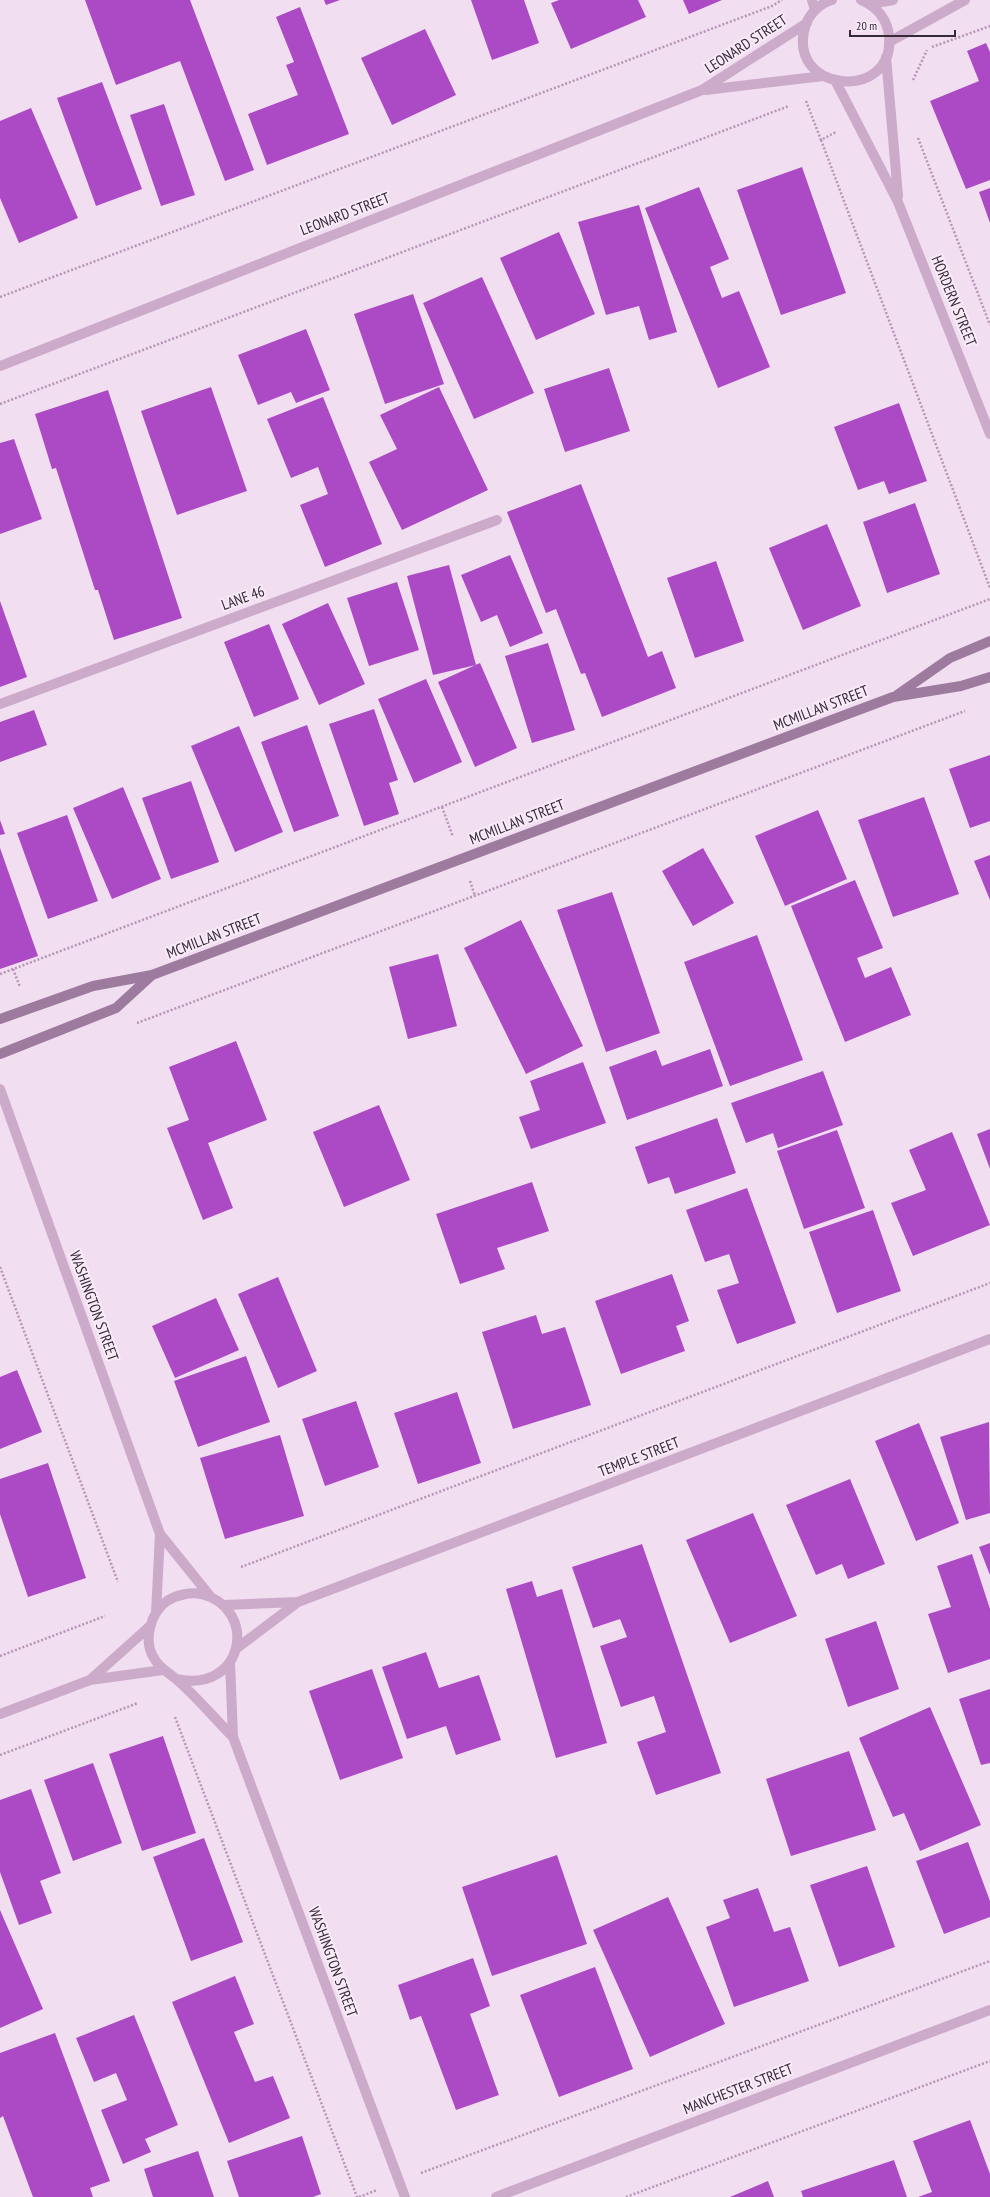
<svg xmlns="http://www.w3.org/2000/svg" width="990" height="2197" viewBox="0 0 990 2197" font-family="'PT Sans Narrow',sans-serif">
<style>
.building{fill:#ac4ac5}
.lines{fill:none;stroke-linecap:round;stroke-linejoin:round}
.path{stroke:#b694b7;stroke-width:2.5;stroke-dasharray:2 2;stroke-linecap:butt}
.lane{stroke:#cbaaca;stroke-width:10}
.street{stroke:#cbaaca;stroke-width:10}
.secondary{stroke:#9c7b9e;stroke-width:10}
.labels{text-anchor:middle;stroke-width:4;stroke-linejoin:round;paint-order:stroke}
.street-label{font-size:15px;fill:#362938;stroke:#faebf8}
</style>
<rect width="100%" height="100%" fill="#f2def1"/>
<!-- building -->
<path class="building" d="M85 0H190L254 170 225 181 180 61 116 85Z
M324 0H340L326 5Z
M471 0H524L539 43 492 60Z
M559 0H638L646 17 571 49 551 3Z
M683 0H722L689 14Z
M300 7 349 134 267 165 248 114 298 95 286 65 294 62 276 17Z
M425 29 456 95 392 125 361 58Z
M986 43 990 52V180L966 189 930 101 979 81 967 51Z
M102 82 142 189 96 206 57 98Z
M164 104 195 195 161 206 130 115Z
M31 108 78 218 19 243 0 198V121Z
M802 167 846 293 781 315 737 190Z
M699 187 729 259 710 267 722 298 739 291 770 367 718 388 645 208Z
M990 188V223L979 192Z
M639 205 677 332 649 340 639 306 606 315 578 222Z
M559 232 595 314 536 340 500 258Z
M482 277 534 393 474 419 423 303Z
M413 294 444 384 385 404 354 314Z
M306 329 330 390 296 403 291 392 258 405 238 355Z
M609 368 630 431 565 452 544 389Z
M211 387 247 491 177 515 141 411Z
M439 387 488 490 402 530 369 462 397 449 380 415Z
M108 390 182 618 114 640 98 590H95L56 468 52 469 35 414Z
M323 397 382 544 325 567 300 505 328 494 318 467 291 478 267 419Z
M899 403 927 481 889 494 884 481 858 490 834 427Z
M14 439 42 519 0 534V443Z
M581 484 648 657 662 651 676 688 602 717 585 673 581 674 556 609 546 613 507 512Z
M915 503 940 574 887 593 863 522Z
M827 524 861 606 803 630 769 548Z
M510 555 543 633 510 647 497 615 481 622 461 575Z
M716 561 744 641 695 658 667 578Z
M449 565 476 665 433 675 407 576Z
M397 582 419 650 369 666 347 598Z
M0 601 27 677 0 687Z
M328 603 365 684 319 705 282 624Z
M269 624 299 699 254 717 224 642Z
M548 643 575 730 532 743 505 656Z
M480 663 517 748 475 767 438 682Z
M426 679 462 762 414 783 378 699Z
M374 709 398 780 389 783 399 814 364 826 329 724Z
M34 710 47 745 0 762V722Z
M307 725 339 816 294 832 261 742Z
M239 726 283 832 235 852 191 746Z
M990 755V821L970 828 949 769Z
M191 781 219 862 171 879 142 798Z
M123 787 161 879 112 899 73 808Z
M924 797 959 894 893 917 858 820Z
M818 810 847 879 785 906 755 836Z
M67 815 98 901 48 919 17 833Z
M0 820 5 834 0 835Z
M0 848 38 956 0 969Z
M703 848 734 903 693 926 662 871Z
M990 855V900L974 861Z
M855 880 883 948 857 958 865 978 891 967 911 1015 845 1042 791 906Z
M612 892 660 1033 606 1052 557 910Z
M521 920 583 1046 526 1074 464 948Z
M757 935 803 1060 730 1086 684 962Z
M438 954 457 1026 408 1039 389 967Z
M236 1041 267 1120 208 1143 233 1208 203 1220 167 1128 189 1120 169 1067Z
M710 1049 723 1086 627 1120 609 1067 656 1050 662 1066Z
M583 1062 606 1123 531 1149 519 1117 540 1110 530 1081Z
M823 1071 843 1125 778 1148 773 1133 746 1143 731 1103Z
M379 1105 410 1180 344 1207 313 1132Z
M717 1118 736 1173 675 1194 669 1177 648 1184 635 1147Z
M990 1129V1169L977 1134Z
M837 1130 865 1208 804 1229 777 1151Z
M952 1132 990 1225 913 1256 891 1203 926 1190 909 1150Z
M532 1182 549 1231 497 1248 505 1269 460 1284 436 1214Z
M747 1188 796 1323 737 1344 717 1290 739 1283 729 1254 705 1262 686 1210Z
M873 1210 901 1291 837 1313 809 1232Z
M672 1274 689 1321 676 1326 685 1351 621 1374 595 1301Z
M278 1277 317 1371 278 1388 238 1294Z
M216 1298 239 1350 175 1378 152 1326Z
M536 1315 542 1334 565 1327 591 1405 513 1429 482 1332Z
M246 1356 270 1422 198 1447 174 1381Z
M17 1370 42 1432 0 1449V1377Z
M457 1392 481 1463 418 1484 394 1413Z
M356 1401 379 1467 325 1486 302 1419Z
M989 1422 990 1513 966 1520 940 1437Z
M919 1423 959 1523 916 1541 875 1441Z
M280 1435 304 1516 225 1539 200 1458Z
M48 1463 86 1578 28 1597 0 1514V1479Z
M850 1479 885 1564 848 1579 842 1564 816 1575 786 1505Z
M753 1513 797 1616 730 1643 686 1540Z
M990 1543V1575L979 1547Z
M642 1544 721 1773 656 1795 637 1742 666 1732 654 1696 621 1707 600 1646 627 1637 620 1619 593 1628 572 1567Z
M972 1554 990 1609V1659L948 1673 928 1614 951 1607 937 1566Z
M532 1581 537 1597 562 1589 607 1743 556 1758 506 1589Z
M876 1621 899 1689 848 1707 825 1639Z
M426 1652 439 1688 479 1675 501 1740 456 1755 446 1726 407 1739 382 1667Z
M372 1669 403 1758 340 1780 309 1691Z
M990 1689V1763L981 1765 959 1699Z
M930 1707 981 1825 920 1851 904 1813 893 1817 859 1738Z
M163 1736 196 1833 142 1851 109 1754Z
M849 1751 876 1830 791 1856 766 1779Z
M93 1763 122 1843 73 1861 44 1780Z
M31 1789 61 1873 40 1881 52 1913 19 1925 0 1872V1800Z
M204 1838 243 1942 191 1961 153 1857Z
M968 1842 990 1901V1917L944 1934 916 1861Z
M557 1855 587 1944 492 1976 462 1887Z
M867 1866 895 1947 839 1967 810 1885Z
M758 1888 774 1932 790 1927 809 1981 734 2007 706 1927 730 1918 723 1900Z
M668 1897 725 2024 650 2057 593 1930Z
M0 1910 43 2009 0 2028Z
M473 1958 490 2006 470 2014 499 2095 456 2110 421 2016 410 2020 398 1985Z
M595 1967 633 2069 559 2097 520 1995Z
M235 1976 254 2024 234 2032 255 2082 273 2076 290 2118 229 2143 172 2002Z
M134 2015 178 2125 145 2139 151 2152 123 2164 101 2110 127 2100 116 2073 94 2082 76 2038Z
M55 2033 110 2181 90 2188 93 2197H33L3 2116 0 2118V2053Z
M970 2120 990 2174V2197H918L932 2192 913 2141Z
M302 2136 321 2194 313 2197H239L227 2161Z
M198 2151 214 2197H153L144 2169Z
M894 2160 907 2197H803L801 2191Z
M768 2181 774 2197H730Z"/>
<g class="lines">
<!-- path -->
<path class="path" d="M932 47 990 26
M913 80 927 50
M806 101 821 140 836 132
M918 138 990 325
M821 140 990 588
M0 297 772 6 782 0
M0 404 789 106
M442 807 453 837
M470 881 475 896
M13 969 20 987
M0 974 990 599
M137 1023 965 711
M0 1267 118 1582
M241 1567 990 1283
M0 1656 105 1616
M175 1717 357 2197
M0 1755 138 1703
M421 2173 990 1961
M359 2197 377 2190
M626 2197 990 2061"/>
<!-- lane -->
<path class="lane" d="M0 704 497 520"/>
<!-- street -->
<path class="street" d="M812 0 815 10
M832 0C821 3 810 13 806 24 783 93 896 103 889 36 887 18 877 7 861 0
M870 4 893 0
M889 42 965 0
M886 57 898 196
M836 82 898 202 990 434
M706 90 823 76
M0 366 702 90 807 23
M0 1089 160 1534 210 1596
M224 1605 298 1602
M156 1613 160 1534
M237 1648 298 1602 990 1339
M230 1662 233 1737 405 2197
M176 1679C245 1694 259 1608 201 1594 190 1592 176 1595 167 1601 150 1613 143 1641 154 1658 159 1668 168 1672 176 1679 196 1696 214 1718 233 1737
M90 1680 149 1627
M0 1714 90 1680 163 1670
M496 2197 990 2010"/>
<!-- secondary -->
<path class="secondary" d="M897 695 950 658 990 641
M0 1019 93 986 152 975 893 697 961 686 990 677
M0 1054 116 1008 152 975"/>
</g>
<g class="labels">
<!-- street labels -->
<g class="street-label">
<text transform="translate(746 44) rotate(-33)" y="5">LEONARD STREET</text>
<text transform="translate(345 214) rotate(-21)" y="5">LEONARD STREET</text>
<text transform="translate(954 301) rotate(68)" y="5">HORDERN STREET</text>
<text transform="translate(243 598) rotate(-20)" y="5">LANE 46</text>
<text transform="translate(821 708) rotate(-21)" y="5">MCMILLAN STREET</text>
<text transform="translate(517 822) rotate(-21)" y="5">MCMILLAN STREET</text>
<text transform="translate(214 936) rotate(-21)" y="5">MCMILLAN STREET</text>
<text transform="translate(94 1306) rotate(70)" y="5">WASHINGTON STREET</text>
<text transform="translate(639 1457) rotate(-21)" y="5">TEMPLE STREET</text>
<text transform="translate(333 1962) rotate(70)" y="5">WASHINGTON STREET</text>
<text transform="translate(738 2089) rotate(-21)" y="5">MANCHESTER STREET</text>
</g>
</g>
<!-- scale -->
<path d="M850 30v6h105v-6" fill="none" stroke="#362938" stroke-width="2"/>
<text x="856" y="30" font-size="12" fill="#362938" stroke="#faebf8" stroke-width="3" paint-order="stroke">20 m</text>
</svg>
